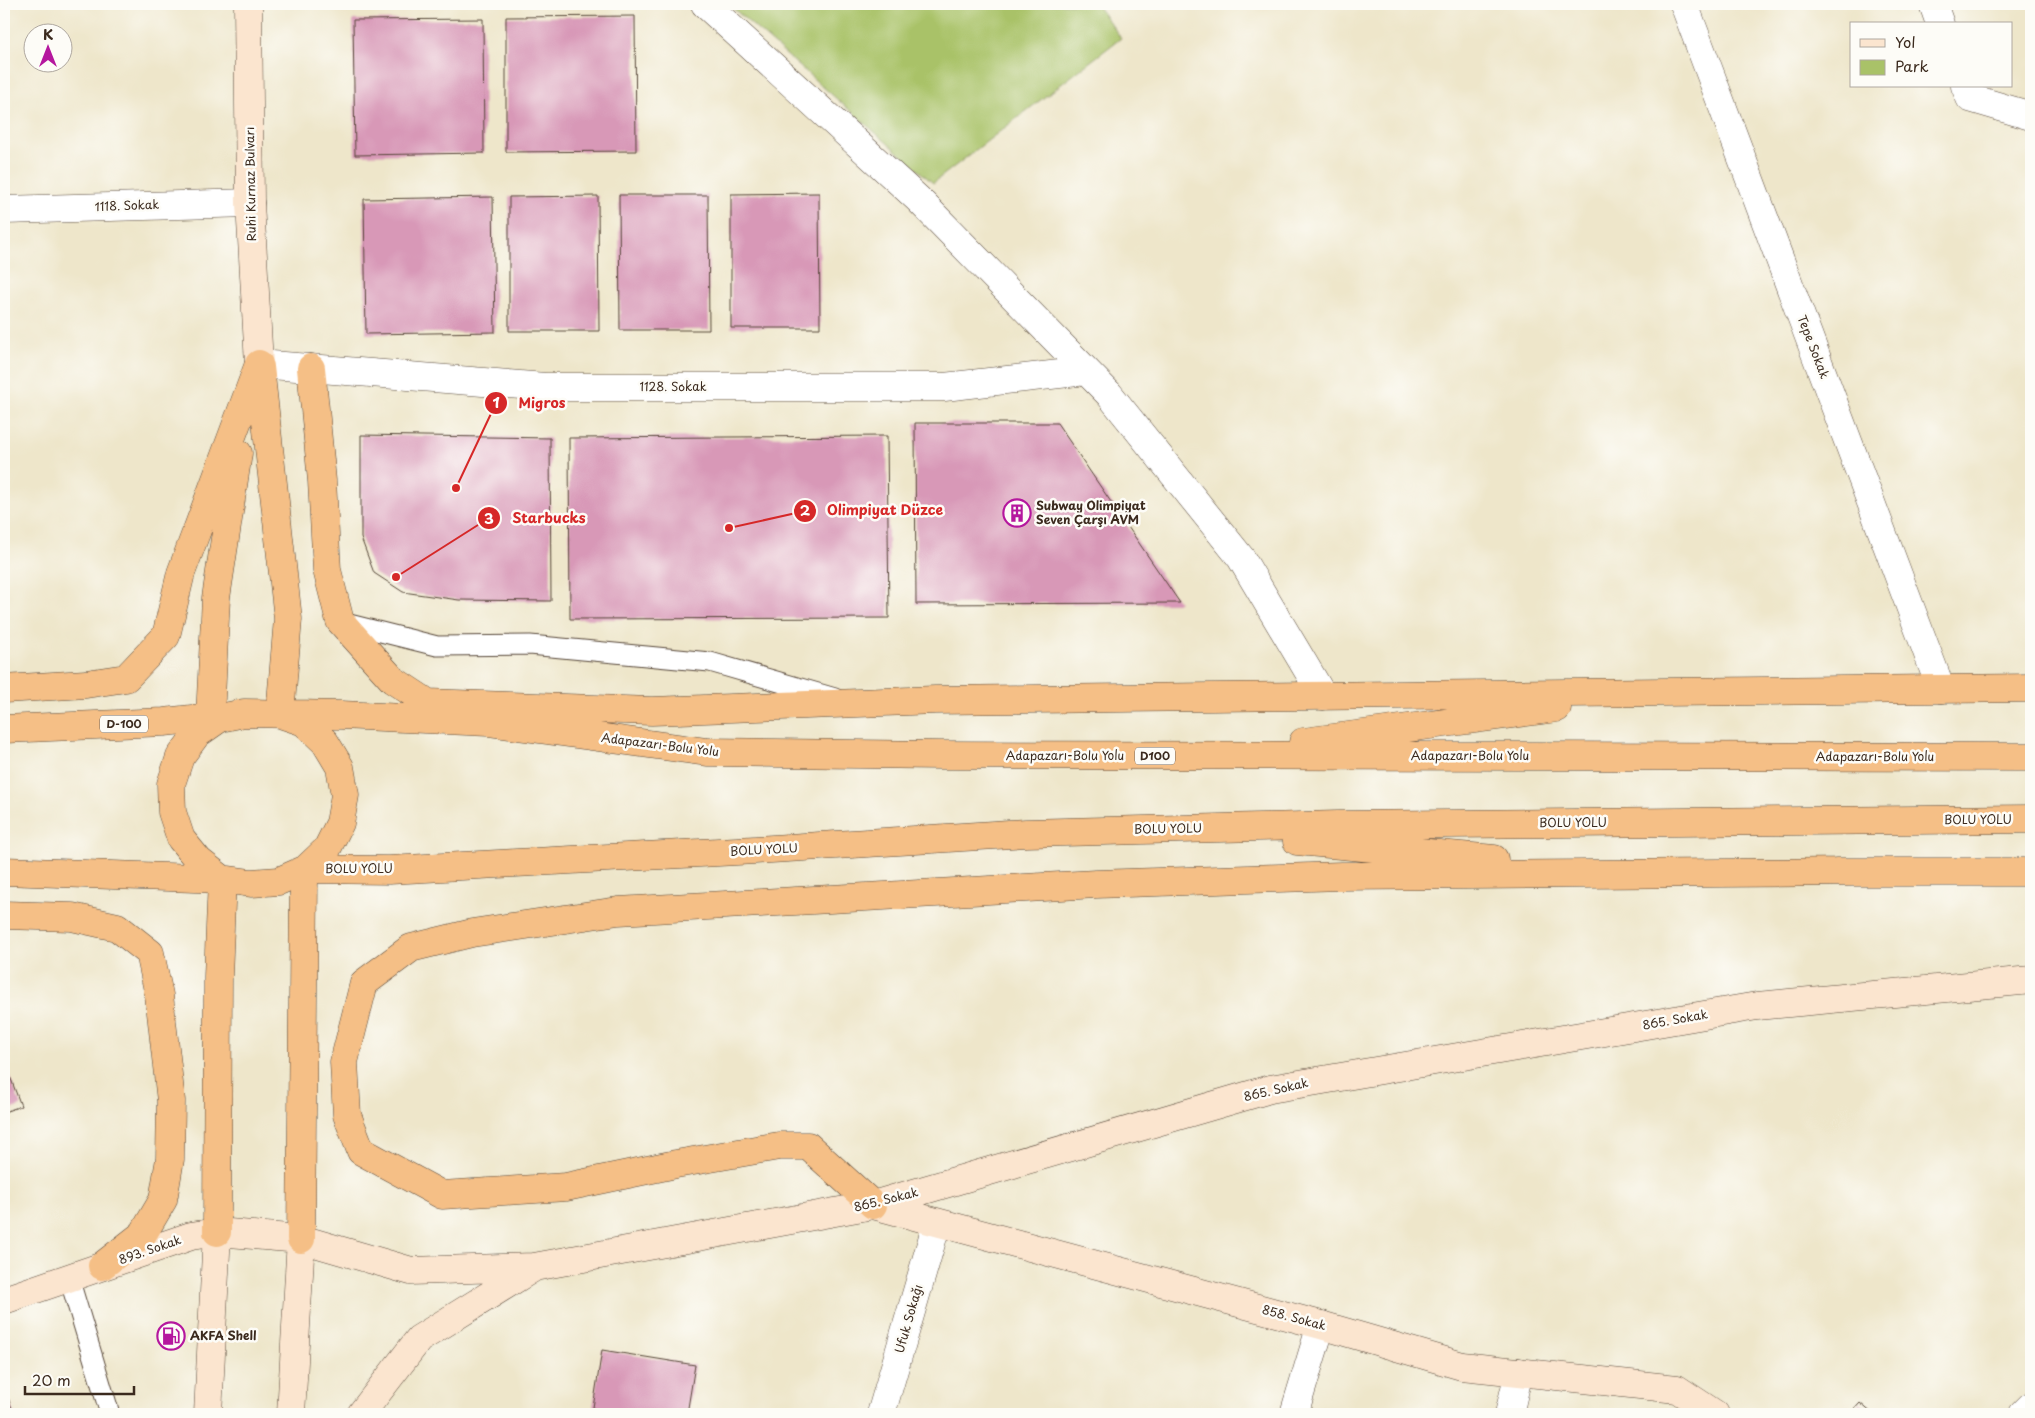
<svg xmlns="http://www.w3.org/2000/svg" width="2035" height="1418" viewBox="0 0 2035 1418" font-family="'Playpen Sans',sans-serif">
<style>
.green{fill:#a9c268;stroke:#727643}
.building{fill:#d898b7}
.lines{fill:none;stroke-linecap:round;stroke-linejoin:round}
.lane-casing{stroke:#564638;stroke-width:21}
.street-casing{stroke:#564638;stroke-width:29}
.secondary-casing{stroke:#564638;stroke-width:29}
.highway-casing{stroke:#564638;stroke-width:29}
.lane{stroke:#fff;stroke-width:19}
.street{stroke:#fff;stroke-width:28}
.secondary{stroke:#fbe5cf;stroke-width:28}
.highway{stroke:#f5bf86;stroke-width:28}
.labels{text-anchor:middle;stroke-width:5;stroke-linejoin:round;paint-order:stroke}
.shield{fill:#fdfcf7;stroke:#75695f;stroke-width:1}
.shield-label{font-size:11px;font-weight:bold;fill:#3b2a1e}
.street-label{font-size:12px;fill:#3b2a1e;stroke:#fdfcf7}
.poi-label{font-size:12px;font-weight:bold;fill:#3b2a1e;stroke:#fdfcf7;text-anchor:start}
.leader{fill:none;stroke:#d62828;stroke-width:2}
.callout-dot{fill:#d62828;stroke:#fdfcf7;stroke-width:2}
.mark-label{font-size:15px;text-anchor:middle;font-weight:bold;fill:#fff}
.callout-label{font-size:14px;text-anchor:middle;font-weight:bold;fill:#d62828;stroke:#fdfcf7;stroke-width:5;stroke-linejoin:round;paint-order:stroke}
</style>
<rect width="100%" height="100%" fill="#fdfcf7"/>
<filter id="ink" filterUnits="userSpaceOnUse"><feTurbulence type="fractalNoise" baseFrequency=".02" numOctaves="2"/><feDisplacementMap in="SourceGraphic" scale="10" xChannelSelector="R" yChannelSelector="G"/><feConvolveMatrix kernelMatrix="1 2 1 2 8 2 1 2 1" color-interpolation-filters="sRGB"/></filter>
<filter id="wash" filterUnits="userSpaceOnUse"><feTurbulence type="fractalNoise" baseFrequency=".0096" numOctaves="4" result="noise"/><feDisplacementMap in="SourceGraphic" scale="20" xChannelSelector="R" yChannelSelector="G"/><feGaussianBlur stdDeviation="1.12" result="paint"/><feColorMatrix in="noise" values="0 0 0 0 0 0 0 0 0 0 0 0 0 0 0 0 0 1.4 0 .05"/><feComposite in="paint" operator="in"/></filter>
<g filter="url(#wash)">
<rect width="100%" height="100%" fill="#eee6ca"/>
<!-- green -->
<path class="green" d="M728 4H1096L1121 38 933 183Z"/>
<g id="blocks">
<!-- building -->
<path class="building" d="M635 16 636 151 506 152V17Z
M483 19 484 153 355 155 353 20Z
M819 193 820 328H731V194Z
M619 195H708L709 330H620Z
M598 196 599 331H509V197Z
M493 197 495 332 366 334 364 199Z
M915 423H1057L1180 603 916 604Z
M361 435 550 438 551 601 459 600 403 592 374 573 361 538Z
M887 436 889 618 570 619 569 438Z
M4 1060 21 1106 4 1112Z
M602 1350 695 1365 687 1414H592Z
M4 1387 14 1414H4Z
M1860 1403 1873 1414H1850Z"/>
</g>
</g>
<g filter="url(#ink)">
<use href="#blocks" fill-opacity="0" stroke="#564638" stroke-width="1"/>
<g class="lines">
<!-- lane casing -->
<g class="lane-casing">
<path id="lane" d="M341 622 437 646 530 645 710 662 835 698
M69 1278 110 1414"/>
</g>
<!-- street casing -->
<g class="street-casing">
<path id="street" d="M705 4 918 199 1109 394 1241 558 1323 696
M1684 4 1941 689
M1933 4 1940 24
M1965 86 1970 98 2031 116
M4 210 250 203
M259 364 545 387H944L1086 371
M881 1414 937 1223
M1294 1414 1321 1325
M1509 1414 1519 1372
M2023 1414 2031 1406"/>
</g>
<!-- secondary casing -->
<g class="secondary-casing">
<path id="secondary" d="M248 4 250 203 259 364
M873 1205 1321 1325 1462 1366 1677 1389 1715 1414
M4 1300 191 1236 217 1232 301 1239 411 1271 534 1267 873 1205 1270 1089 1757 1006 2031 980
M208 1414 217 1232
M291 1414 301 1239
M361 1414 419 1339 533 1268"/>
</g>
<!-- highway casing -->
<g class="highway-casing">
<path id="highway" d="M260 367 288 619 280 714
M311 368 322 481 327 570 340 621 393 680 428 703 652 711 935 700 2031 688
M4 689 86 684 126 678 166 636 181 573 259 364
M280 714 304 722 325 742 340 767 345 795 340 823 327 849 306 869 279 881 251 883 222 879 199 861 181 839 172 812 171 784 180 757 197 734 220 718 244 713 341 715 488 722 707 752 939 755 2031 757
M210 717 216 598 238 453
M4 729 164 722 220 716
M1303 742 1557 708
M1297 841 1494 859
M4 871 222 879 218 976 217 1232
M1836 872H2031
M4 915 72 917 117 927 150 953 159 995 171 1101 170 1159 163 1200 143 1234 102 1266
M873 1205 808 1146H779L676 1164 566 1187 442 1195 361 1151 347 1115 344 1062 364 983 411 948 472 933 618 911 1096 884 1342 876 1853 872
M301 1239 304 877 306 869 389 870 755 850 1026 833 1338 825 2031 819"/>
</g>
<!-- lane -->
<use href="#lane" class="lane"/>
<!-- street -->
<use href="#street" class="street"/>
<!-- secondary -->
<use href="#secondary" class="secondary"/>
<!-- highway -->
<use href="#highway" class="highway"/>
</g>
</g>
<!-- icons -->
<defs>
<g id="building-ring" transform="scale(1.4375)"><circle r="9.5" fill="#fdfcf7" stroke="#b5179e" stroke-width="1.5"/><path d="M-4-6H4V6H1V3H-1V6H-4ZM-2.5-4.3h1.7v1.8h-1.7ZM.8-4.3h1.7v1.8H.8ZM-2.5-1h1.7V.8h-1.7ZM.8-1h1.7V.8H.8Z" fill="#b5179e"/></g>
<g id="fuel-ring" transform="scale(1.4375)"><circle r="9.5" fill="#fdfcf7" stroke="#b5179e" stroke-width="1.5"/><path d="M-5.5-6h7V0h2V4h1.3V-2.5L3-4.5l.8-.8L6-3V5H2.5V1h-1V6h-7ZM-4.2-4.7v3.2H.2V-4.7Z" fill="#b5179e"/></g>
</defs>
<g fill-rule="evenodd">
<use href="#building-ring" x="1017" y="513"/>
<use href="#fuel-ring" x="171" y="1336"/>
</g>
<g class="labels">
<!-- shield labels -->
<g class="shield">
<rect x="100" y="715.5" width="48" height="17" rx="4"/>
<rect x="1135" y="747.5" width="40" height="17" rx="4"/>
</g>
<g class="shield-label">
<text x="124" y="728">D-100</text>
<text x="1155" y="760">D100</text>
</g>
<!-- street labels -->
<g class="street-label">
<text transform="translate(251 184) rotate(-91)" y="4">Ruhi Kurnaz Bulvarı</text>
<text transform="translate(127 206) rotate(-2)" y="4">1118. Sokak</text>
<text transform="translate(1813 347) rotate(69)" y="4">Tepe Sokak</text>
<text x="673" y="391">1128. Sokak</text>
<text transform="translate(660 745) rotate(7)" y="4">Adapazarı-Bolu Yolu</text>
<text x="1065" y="760">Adapazarı-Bolu Yolu</text>
<text x="1470" y="760">Adapazarı-Bolu Yolu</text>
<text x="1875" y="761">Adapazarı-Bolu Yolu</text>
<text x="1978" y="824">BOLU YOLU</text>
<text x="1573" y="827">BOLU YOLU</text>
<text transform="translate(1168 829) rotate(-1)" y="4">BOLU YOLU</text>
<text transform="translate(764 850) rotate(-3)" y="4">BOLU YOLU</text>
<text x="359" y="873">BOLU YOLU</text>
<text transform="translate(1675 1020) rotate(-10)" y="4">865. Sokak</text>
<text transform="translate(1276 1090) rotate(-13)" y="4">865. Sokak</text>
<text transform="translate(886 1200) rotate(-14)" y="4">865. Sokak</text>
<text transform="translate(150 1250) rotate(-19)" y="4">893. Sokak</text>
<text transform="translate(1294 1318) rotate(15)" y="4">858. Sokak</text>
<text transform="translate(909 1319) rotate(-74)" y="4">Ufuk Sokağı</text>
</g>
<!-- poi labels -->
<g class="poi-label">
<text x="1036" y="510">Subway Olimpiyat<tspan x="1036" dy="14">Seven Çarşı AVM</tspan></text>
<text x="190" y="1340">AKFA Shell</text>
</g>
</g>
<!-- callouts -->
<path class="leader" d="M456 488L496 403M729 528L805 511M396 577L489 518"/>
<g class="callout-dot">
<circle cx="456" cy="488" r="5"/>
<circle cx="729" cy="528" r="5"/>
<circle cx="396" cy="577" r="5"/>
<circle cx="496" cy="403" r="12"/>
<circle cx="805" cy="511" r="12"/>
<circle cx="489" cy="518" r="12"/>
</g>
<g class="mark-label">
<text x="496" y="408">1</text>
<text x="805" y="516">2</text>
<text x="489" y="524">3</text>
</g>
<g class="callout-label">
<text x="542" y="408">Migros</text>
<text x="885" y="515">Olimpiyat Düzce</text>
<text x="549" y="523">Starbucks</text>
</g>
<!-- margin -->
<rect width="2035" height="1418" fill="none" stroke="#fdfcf7" stroke-width="20"/>
<!-- legend -->
<rect x="1850" y="22" width="162" height="65" fill="#fdfcf7" stroke="#afa8a0"/>
<rect x="1860" y="39" width="25" height="8" fill="#fbe5cf" stroke="#afa8a0"/>
<text x="1895" y="48" font-size="15" fill="#3b2a1e">Yol</text>
<rect x="1860" y="60" width="25" height="15" fill="#a9c268" stroke="#afa8a0"/>
<text x="1895" y="72" font-size="15" fill="#3b2a1e">Park</text>
<!-- north arrow -->
<g transform="translate(48 48)"><circle r="24" fill="#fdfcf7" stroke="#afa8a0"/>
<path d="M0-4L9 19L0 12L-9 19Z" fill="#b5179e"/>
<text y="-8" font-size="14" font-weight="bold" text-anchor="middle" fill="#3b2a1e">K</text>
</g>
<!-- scale -->
<path d="M25 1386v8h109v-8" fill="none" stroke="#3b2a1e" stroke-width="2.5"/>
<text x="32" y="1386" font-size="15" fill="#3b2a1e" stroke="#fdfcf7" stroke-width="4" paint-order="stroke">20 m</text>
</svg>
